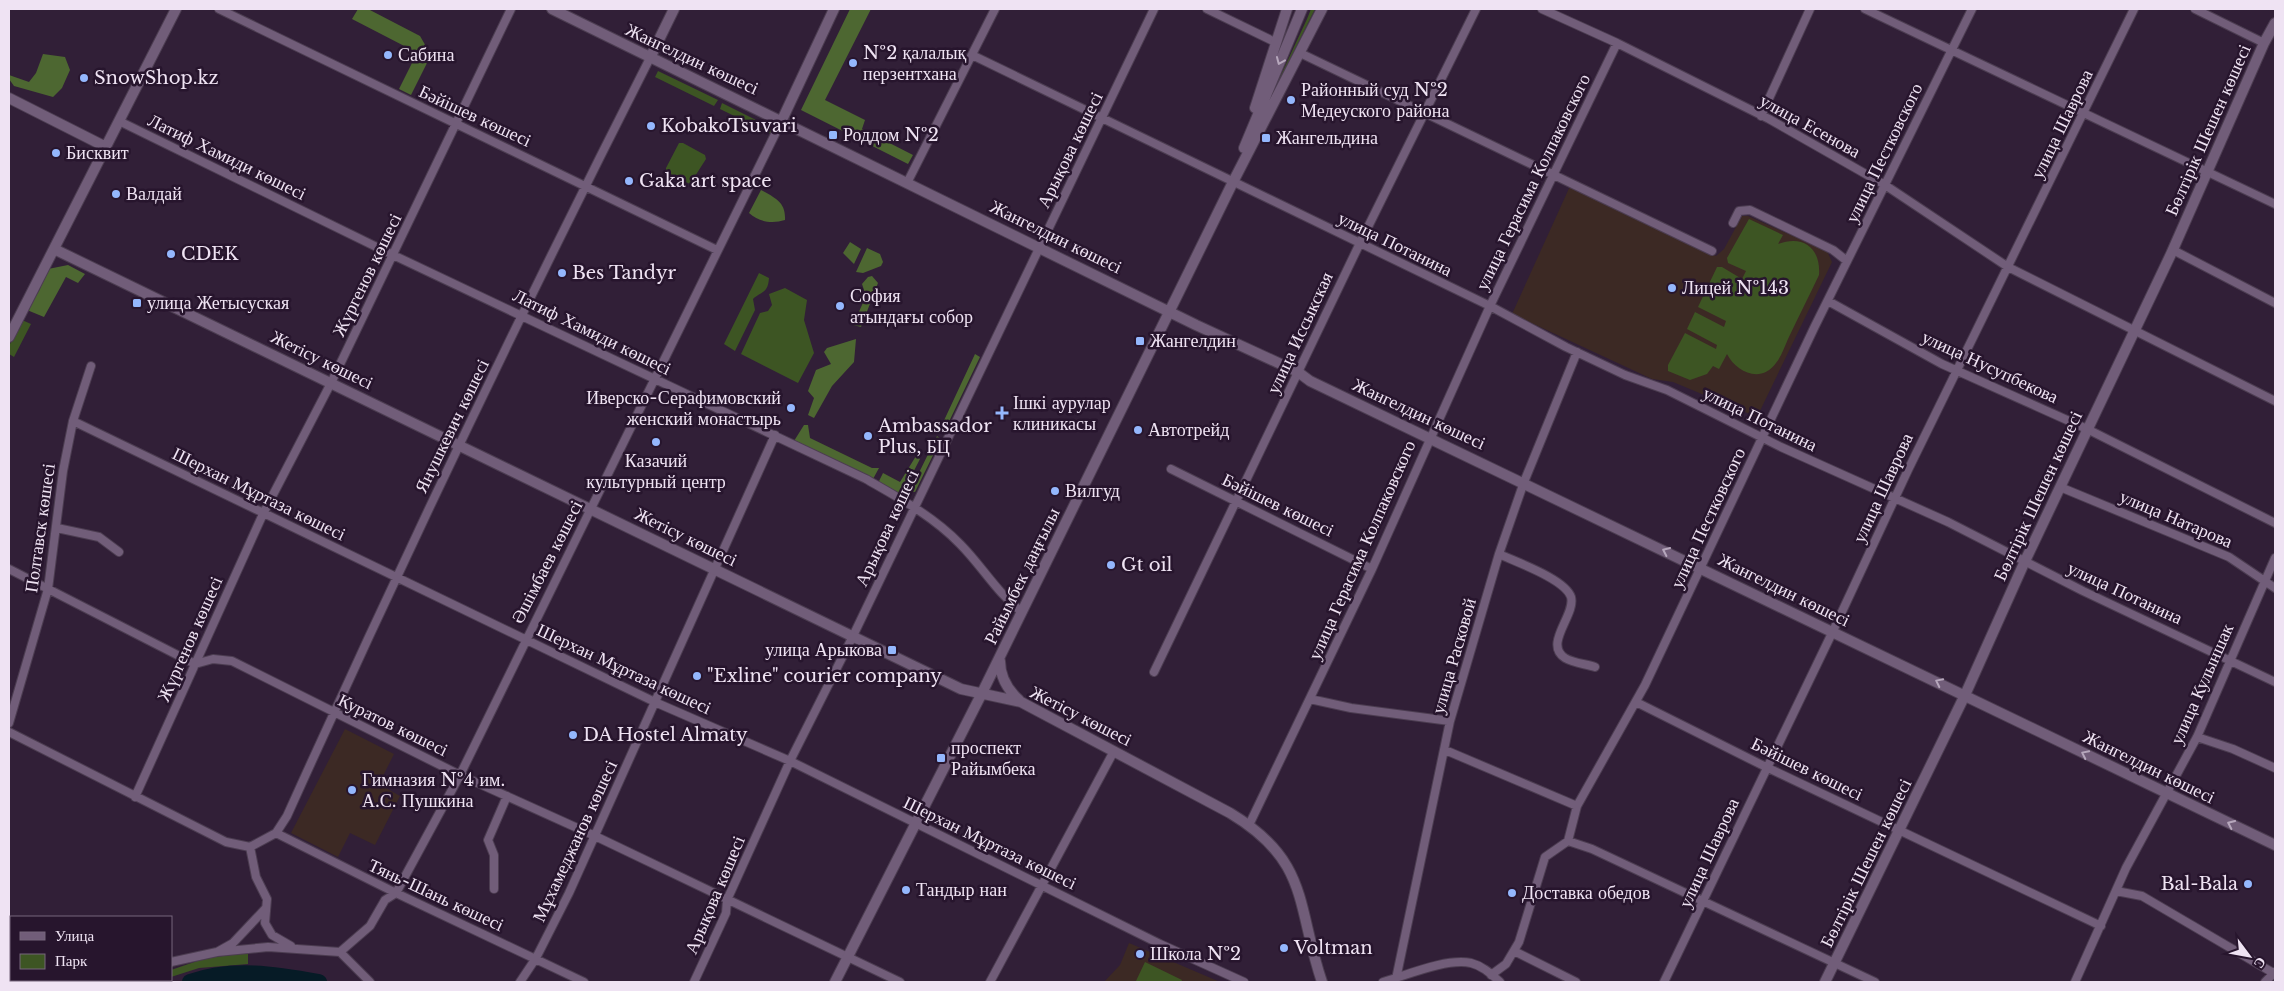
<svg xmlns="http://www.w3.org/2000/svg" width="2284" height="991" viewBox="0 0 2284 991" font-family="'Libre Baskerville',serif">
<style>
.education{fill:#3c2924}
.green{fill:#3d5523}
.forest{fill:#4d6731}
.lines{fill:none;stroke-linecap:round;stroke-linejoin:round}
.river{stroke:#061b26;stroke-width:16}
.street-casing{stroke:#4c3d51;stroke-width:10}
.secondary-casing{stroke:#4c3d51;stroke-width:12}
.street{stroke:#715d79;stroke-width:8}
.secondary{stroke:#715d79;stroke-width:10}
.oneway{stroke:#b6a7bc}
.poi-dot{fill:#94b7fd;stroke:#27152d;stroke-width:2}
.labels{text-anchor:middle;stroke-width:5;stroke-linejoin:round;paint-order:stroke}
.poi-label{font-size:18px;fill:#efe3f3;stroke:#27152d;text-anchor:start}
.street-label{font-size:18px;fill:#efe3f3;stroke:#27152d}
</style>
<rect width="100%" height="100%" fill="#311f37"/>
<!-- education -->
<path class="education" d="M1571 184 1716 256 1724 249 1742 216H1748L1827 251 1832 262 1757 417 1673 382 1652 379 1512 314Z
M345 729 394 754 379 784 400 796 375 845 350 833 338 857 291 833Z
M1129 943 1220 982H1104L1120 965Z"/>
<!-- green -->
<path class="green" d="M1311 9H1315L1266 107 1307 19Z
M658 71 718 100 714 106 655 77Z
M722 103 774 129 771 134 720 109Z
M679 143H683L705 155 706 159 690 184 666 172V168Z
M1749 219 1783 235 1778 244C1804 234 1821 249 1819 275 1809 296 1798 318 1788 339 1785 346 1781 357 1776 363 1761 384 1736 372 1727 354L1719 369 1713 366 1707 374 1690 380 1668 371V365L1685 333 1716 349 1717 345 1687 329 1695 312 1724 327 1726 321 1698 307 1717 267H1722L1742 279 1746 271 1728 263 1727 258Z
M759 273 769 278C768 294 761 291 753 299L755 310 735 351 724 344Z
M785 288 807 300 804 320 814 353 798 383 741 354 760 313 768 311 772 305 769 294Z
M22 320 31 324 14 357 9 354V346Z
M248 953V964L199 968 171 977V970L206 958Z
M1145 962 1182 980 1181 982 1136 981Z
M249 977V982H207L221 978Z"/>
<!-- forest -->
<path class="forest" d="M358 9H368L420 36 431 55 411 95 399 89 415 57 412 50 352 19Z
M850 9H871L825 100 865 120 862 129 913 155 908 164 801 110Z
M43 54 65 57 70 70 62 88 53 97 14 86 9 79V75L29 82 36 73Z
M761 190C775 198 786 202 785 220 772 224 759 222 749 213Z
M850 242 861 249 854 264 843 253Z
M867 248 880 254 883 262 881 266 863 273 856 272Z
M68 265 85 274 78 283 66 277 44 317 27 310 39 291 48 269Z
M872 276 878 283 861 327 853 325 866 296 862 284 868 277Z
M856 339 854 362 832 386 814 418 808 415 814 398 808 391 816 370 831 364 824 352 827 348Z
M975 354 980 357 945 430 940 429Z
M804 425H808L810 438 872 468H879L873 479 794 441Z
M937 436 941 439 915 492 910 491Z
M916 456 920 459 904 490 911 496 908 500 878 483 883 473 900 482Z"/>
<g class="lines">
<!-- river -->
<path class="river" d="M190 982C232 967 276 974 319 982"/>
<!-- street casing -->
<g class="street-casing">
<path id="street" d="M219 9 717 250
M1207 9 1275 42
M1542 9 1617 43 1769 119 1885 185 2008 267 2275 401
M1865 9 2275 204
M2195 9 2264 43
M1300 53 1712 251
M972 55 1490 306 1566 347 1625 375 1667 390 1781 447 1948 522 2083 591 2275 682
M1761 116 1810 9
M119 121 393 255 866 479C899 498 933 516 960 544 982 566 997 593 1022 612
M907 183 995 9
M1733 223 1739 211 1750 210 1833 250 1847 261
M2173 250 2275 303
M1828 301 1942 364 2087 429 2275 523
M73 421 657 703 790 761 1160 944 1244 982
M1171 469 1372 569
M2060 487 2229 557 2275 588
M57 528 99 537 119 552
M1499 554C1516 562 1565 579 1571 597 1576 615 1543 644 1565 658 1573 663 1586 664 1595 667
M9 569 195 664 213 659 232 661 460 775 595 836 900 982
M1154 672 1360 243 1476 9
M1310 699 1351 708 1450 721
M1636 702 1766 767 2101 926
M9 723 48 589 63 471 73 421 91 366
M9 732 226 842 250 847
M2197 737 2233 749 2275 768
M1445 750 1577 806
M135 797 263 514 331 383 511 9
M1249 825 1372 569 1490 306 1617 43
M276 833 396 893 584 982
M1568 841 1592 849 1875 982
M250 847 276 833 287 816C402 561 523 308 650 58
M250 847 256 877 267 899 265 923 272 935 291 946
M494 889V855L488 840 507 796
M2116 891 2142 896 2275 974
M1514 951 1576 982
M217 952 268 947 340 952 370 926 385 900 396 893 460 775 782 120
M340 952 370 982
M171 962 217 952 233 943 266 908
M1491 975 1506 964 1519 942 1545 857 1568 841 1577 806 1645 685 1814 328 1972 9
M1396 979 1450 721 1499 554 1524 482 1577 352
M118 981 122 980
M520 982 536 958 569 893 775 435
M694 982 726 913 727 900 790 761 853 636 1154 9
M990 982 1114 751
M1383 982C1407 975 1446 958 1471 963 1483 966 1491 974 1500 982
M1664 982 1833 631 1908 470 2134 9
M2075 982 2126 868 2197 737 2275 558
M2265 982 2275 972"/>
</g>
<!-- secondary casing -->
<g class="secondary-casing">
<path id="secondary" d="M552 9 1196 325 1298 372 1310 381 2275 845
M650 58 674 9
M9 98 106 147
M1255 108 1287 9
M782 120 834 9
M1244 148 1302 9
M54 249 961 689 1021 702 1230 813C1310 861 1296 905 1322 982
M9 337 176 9
M1000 661C1000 677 1007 689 1019 700
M835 982 981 695 1233 182 1322 9
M1825 982 1965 695 2025 561 2171 254 2264 43 2275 23"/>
</g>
<!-- street -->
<use href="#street" class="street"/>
<!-- secondary -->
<use href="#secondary" class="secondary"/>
</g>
<!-- one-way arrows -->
<defs><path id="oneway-chevron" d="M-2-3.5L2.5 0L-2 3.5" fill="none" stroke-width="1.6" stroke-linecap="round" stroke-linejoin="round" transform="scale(1.25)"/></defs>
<g class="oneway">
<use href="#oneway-chevron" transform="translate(1280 61) rotate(113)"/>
<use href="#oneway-chevron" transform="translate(1666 551) rotate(-155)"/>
<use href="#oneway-chevron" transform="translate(1939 682) rotate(-154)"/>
<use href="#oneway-chevron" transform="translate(2085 754) rotate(-154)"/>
<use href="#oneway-chevron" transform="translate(2231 824) rotate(-155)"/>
</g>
<!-- markers -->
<g class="poi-dot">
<circle cx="388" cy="55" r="5"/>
<circle cx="853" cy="63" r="5"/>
<circle cx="84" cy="78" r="5"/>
<circle cx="1291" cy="100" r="5"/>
<circle cx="651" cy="126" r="5"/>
<rect x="828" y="130" width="10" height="10" rx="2.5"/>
<rect x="1261" y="133" width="10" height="10" rx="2.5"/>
<circle cx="56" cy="153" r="5"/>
<circle cx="629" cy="181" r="5"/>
<circle cx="116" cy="194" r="5"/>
<circle cx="171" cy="254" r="5"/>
<circle cx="562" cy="273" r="5"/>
<circle cx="1672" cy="288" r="5"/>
<rect x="132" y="298" width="10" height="10" rx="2.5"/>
<circle cx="840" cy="306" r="5"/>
<rect x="1135" y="336" width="10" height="10" rx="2.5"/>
<circle cx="791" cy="408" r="5"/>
<path d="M999.5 405.5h5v5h5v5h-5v5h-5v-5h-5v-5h5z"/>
<circle cx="1138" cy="430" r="5"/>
<circle cx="868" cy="436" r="5"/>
<circle cx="656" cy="442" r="5"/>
<circle cx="1055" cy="491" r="5"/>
<circle cx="1111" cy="565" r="5"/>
<rect x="887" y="645" width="10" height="10" rx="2.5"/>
<circle cx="697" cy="676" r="5"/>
<circle cx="573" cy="735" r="5"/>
<rect x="936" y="753" width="10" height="10" rx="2.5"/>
<circle cx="352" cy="790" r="5"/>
<circle cx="2248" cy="884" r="5"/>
<circle cx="906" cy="890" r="5"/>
<circle cx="1512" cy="893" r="5"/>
<circle cx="1284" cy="948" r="5"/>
<circle cx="1140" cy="954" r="5"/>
</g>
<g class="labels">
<!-- poi labels -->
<g class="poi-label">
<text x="863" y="59">№2 қалалық<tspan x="863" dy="21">перзентхана</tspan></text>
<text x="398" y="61">Сабина</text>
<text x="94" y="84">SnowShop.kz</text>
<text x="1301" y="96">Районный суд №2<tspan x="1301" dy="21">Медеуского района</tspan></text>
<text x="661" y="132">KobakoTsuvari</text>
<text x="843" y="141">Роддом №2</text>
<text x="1276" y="144">Жангельдина</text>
<text x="66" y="159">Бисквит</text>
<text x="639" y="187">Gaka art space</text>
<text x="126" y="200">Валдай</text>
<text x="181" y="260">CDEK</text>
<text x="572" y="279">Bes Tandyr</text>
<text x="1682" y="294">Лицей №143</text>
<text x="850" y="302">София<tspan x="850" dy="21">атындағы собор</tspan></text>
<text x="147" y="309">улица Жетысуская</text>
<text x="1150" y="347">Жангелдин</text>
<text x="781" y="404" text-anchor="end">Иверско-Серафимовский<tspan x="781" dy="21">женский монастырь</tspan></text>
<text x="1013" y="409">Ішкі аурулар<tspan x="1013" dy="21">клиникасы</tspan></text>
<text x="878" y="432">Ambassador<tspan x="878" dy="21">Plus, БЦ</tspan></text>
<text x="1148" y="436">Автотрейд</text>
<text x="656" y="467" text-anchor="middle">Казачий<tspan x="656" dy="21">культурный центр</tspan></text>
<text x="1065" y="497">Вилгуд</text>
<text x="1121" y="571">Gt oil</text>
<text x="882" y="656" text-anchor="end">улица Арыкова</text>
<text x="707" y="682">"Exline" courier company</text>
<text x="583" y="741">DA Hostel Almaty</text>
<text x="951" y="754">проспект<tspan x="951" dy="21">Райымбека</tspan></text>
<text x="362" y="786">Гимназия №4 им.<tspan x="362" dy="21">А.С. Пушкина</tspan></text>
<text x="2238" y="890" text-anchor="end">Bal-Bala</text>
<text x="916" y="896">Тандыр нан</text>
<text x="1522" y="899">Доставка обедов</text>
<text x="1294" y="954">Voltman</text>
<text x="1150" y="960">Школа №2</text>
</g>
<!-- street labels -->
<g class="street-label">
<text transform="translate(692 59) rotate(25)" y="6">Жангелдин көшесі</text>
<text transform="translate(475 116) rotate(25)" y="6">Бәйішев көшесі</text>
<text transform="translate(2062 124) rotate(-64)" y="6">улица Шаврова</text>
<text transform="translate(1810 126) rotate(29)" y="6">улица Есенова</text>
<text transform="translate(2208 130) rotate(-66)" y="6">Бөлтірік Шешен көшесі</text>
<text transform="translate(1070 150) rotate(-64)" y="6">Арықова көшесі</text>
<text transform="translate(1884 153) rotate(-64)" y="6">улица Пестковского</text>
<text transform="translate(227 157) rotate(26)" y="6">Латиф Хамиди көшесі</text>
<text transform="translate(1533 182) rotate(-64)" y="6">улица Герасима Колпаковского</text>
<text transform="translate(1056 237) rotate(26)" y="6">Жангелдин көшесі</text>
<text transform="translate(1395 244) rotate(26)" y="6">улица Потанина</text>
<text transform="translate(367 275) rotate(-64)" y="6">Жүргенов көшесі</text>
<text transform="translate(592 332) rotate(26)" y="6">Латиф Хамиди көшесі</text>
<text transform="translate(1300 333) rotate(-65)" y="6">улица Иссыкская</text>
<text transform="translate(322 360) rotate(26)" y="6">Жетісу көшесі</text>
<text transform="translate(1990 367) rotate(25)" y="6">улица Нусупбекова</text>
<text transform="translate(1419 414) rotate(25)" y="6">Жангелдин көшесі</text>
<text transform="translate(1760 419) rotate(26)" y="6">улица Потанина</text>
<text transform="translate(452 426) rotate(-64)" y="6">Янушкевич көшесі</text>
<text transform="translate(1883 488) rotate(-65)" y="6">улица Шаврова</text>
<text transform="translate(259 494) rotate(26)" y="6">Шерхан Мұртаза көшесі</text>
<text transform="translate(2038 496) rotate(-65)" y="6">Бөлтірік Шешен көшесі</text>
<text transform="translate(1278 505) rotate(26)" y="6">Бәйішев көшесі</text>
<text transform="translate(1708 518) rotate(-65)" y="6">улица Пестковского</text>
<text transform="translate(2176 519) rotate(23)" y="6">улица Натарова</text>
<text transform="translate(40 528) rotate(-82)" y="6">Полтавск көшесі</text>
<text transform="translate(887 528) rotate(-65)" y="6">Арықова көшесі</text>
<text transform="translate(686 537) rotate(26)" y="6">Жетісу көшесі</text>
<text transform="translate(1362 550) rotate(-66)" y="6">улица Герасима Колпаковского</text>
<text transform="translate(547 562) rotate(-63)" y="6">Әшімбаев көшесі</text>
<text transform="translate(1022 576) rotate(-64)" y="6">Райымбек даңғылы</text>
<text transform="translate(1784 590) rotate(26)" y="6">Жангелдин көшесі</text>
<text transform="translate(2125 593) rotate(25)" y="6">улица Потанина</text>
<text transform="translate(190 639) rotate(-66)" y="6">Жүргенов көшесі</text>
<text transform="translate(1454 656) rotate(-74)" y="6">улица Расковой</text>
<text transform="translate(624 669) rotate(25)" y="6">Шерхан Мұртаза көшесі</text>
<text transform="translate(2202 684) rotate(-66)" y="6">улица Кулыншак</text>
<text transform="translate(1081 716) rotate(27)" y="6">Жетісу көшесі</text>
<text transform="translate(393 725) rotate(26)" y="6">Куратов көшесі</text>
<text transform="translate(2149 767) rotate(26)" y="6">Жангелдин көшесі</text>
<text transform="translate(1807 769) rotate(26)" y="6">Бәйішев көшесі</text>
<text transform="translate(575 841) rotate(-65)" y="6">Мұхамеджанов көшесі</text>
<text transform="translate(990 843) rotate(26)" y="6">Шерхан Мұртаза көшесі</text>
<text transform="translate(1709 853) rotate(-65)" y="6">улица Шаврова</text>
<text transform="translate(1866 863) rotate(-64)" y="6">Бөлтірік Шешен көшесі</text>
<text transform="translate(436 895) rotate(25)" y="6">Тянь-Шань көшесі</text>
<text transform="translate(715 895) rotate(-67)" y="6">Арықова көшесі</text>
</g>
</g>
<!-- border -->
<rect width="2284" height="991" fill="none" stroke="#efe3f3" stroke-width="20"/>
<!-- legend -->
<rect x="10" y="916" width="162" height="65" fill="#27152d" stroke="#77677c"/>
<rect x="20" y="932" width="25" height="8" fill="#715d79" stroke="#77677c"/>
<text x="55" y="941" font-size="15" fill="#efe3f3">Улица</text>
<rect x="20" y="954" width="25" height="15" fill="#3d5523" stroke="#77677c"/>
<text x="55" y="966" font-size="15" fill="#efe3f3">Парк</text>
<!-- north arrow -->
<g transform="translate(2249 956) rotate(122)" stroke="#27152d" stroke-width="4" paint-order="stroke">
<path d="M0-4L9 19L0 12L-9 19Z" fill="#efe3f3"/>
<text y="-8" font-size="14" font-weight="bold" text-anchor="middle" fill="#efe3f3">С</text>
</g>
</svg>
